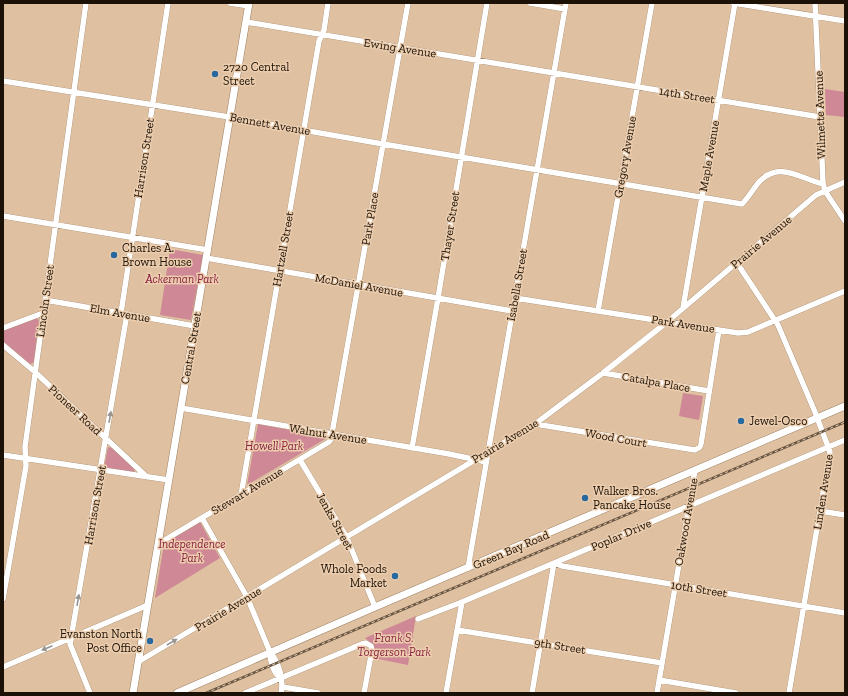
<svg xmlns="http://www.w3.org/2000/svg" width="848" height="696" viewBox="0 0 848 696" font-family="'Zilla Slab',serif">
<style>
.green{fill:#cf8895}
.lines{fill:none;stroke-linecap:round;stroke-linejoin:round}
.minor-casing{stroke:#9d8063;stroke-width:6}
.major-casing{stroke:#9d8063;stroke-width:8}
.minor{stroke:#fff;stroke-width:5.5}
.major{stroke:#fff;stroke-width:7}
.rail-casing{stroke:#685643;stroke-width:2.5}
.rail{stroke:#eccdae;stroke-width:1;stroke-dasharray:3;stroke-linecap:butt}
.oneway{fill:#98948f}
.poi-dot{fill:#28699f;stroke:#eccdae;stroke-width:1.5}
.labels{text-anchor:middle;stroke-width:3;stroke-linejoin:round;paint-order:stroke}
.street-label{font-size:12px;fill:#1b1106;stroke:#eccdae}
.poi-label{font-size:12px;fill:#1b1106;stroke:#eccdae;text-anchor:start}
.park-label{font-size:12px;font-style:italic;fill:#892141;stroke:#eccdae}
</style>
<rect width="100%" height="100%" fill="#dfc0a1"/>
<!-- green -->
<path class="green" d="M825 89 845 92V117L826 115Z
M170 249 203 255 191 320 160 315Z
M37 318 39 321 34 361 33 363 30 364 3 341V330Z
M683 393 703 396 699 420 679 416Z
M258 424 328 437 327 438 247 485Z
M108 447 112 448 135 469 134 473 104 468Z
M200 522 220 558 155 598 164 544Z
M416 616 408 665 373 658 372 644 365 638Z"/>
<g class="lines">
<!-- minor casing -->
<g class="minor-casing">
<path id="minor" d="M230 3 249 6
M530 3 565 9
M733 3 845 21
M815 3 823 183 825 191 845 221
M246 22 820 117
M3 81 223 116 383 144 742 204C749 197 753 189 759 182 780 160 801 179 823 184
M3 216 208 250
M206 258 512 311
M737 263 778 325 815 412 830 452 789 693
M515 298 738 333 748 332 845 291
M45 300 195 326
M683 308 735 3
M598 311 652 3
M121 313 168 3
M3 328 43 313
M3 345 35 372 147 477
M603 373 709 391
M181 408 449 454 482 461 486 463
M535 424 695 450 700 447 701 444 719 330
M412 448 438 298 487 3
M3 455 169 480
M300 460 347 538 375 607
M241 495 319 41 324 30 328 3
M820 511 845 515
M202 518 247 597 270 652C270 661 273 672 280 678
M158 544 329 442 331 439 408 3
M468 568 566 3
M3 599 26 466 25 447 86 3
M418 619 462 602 845 440
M457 630 662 663
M270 652C279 662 284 680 281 693
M138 662 535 424 603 373 667 322 816 195 845 182
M3 667 148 605
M659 680 736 693
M283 687 318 693
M90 693 70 644 127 314
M245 693 362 644 366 643 371 646 372 650 364 693
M446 693 462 602
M532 693 554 563 562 566 845 613
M657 693 695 470"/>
</g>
<!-- major casing -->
<g class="major-casing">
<path id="major" d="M133 693 249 3
M177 693 375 607 845 406"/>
</g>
<!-- minor -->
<use href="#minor" class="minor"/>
<!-- major -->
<use href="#major" class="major"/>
<!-- rail casing -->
<g class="rail-casing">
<path id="rail" d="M206 693 845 422"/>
</g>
<!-- rail -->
<use href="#rail" class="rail"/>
</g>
<!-- one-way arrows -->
<defs><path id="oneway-solid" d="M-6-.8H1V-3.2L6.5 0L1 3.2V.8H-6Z"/></defs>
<g class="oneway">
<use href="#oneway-solid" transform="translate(110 417) rotate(-80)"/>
<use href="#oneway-solid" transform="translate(78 600) rotate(-80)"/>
<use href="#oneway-solid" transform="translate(172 642) rotate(-30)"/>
<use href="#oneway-solid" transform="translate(47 648) rotate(157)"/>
</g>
<!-- markers -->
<g class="poi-dot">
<circle cx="215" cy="74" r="4"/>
<circle cx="114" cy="255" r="4"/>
<circle cx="741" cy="421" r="4"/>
<circle cx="585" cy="498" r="4"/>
<circle cx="395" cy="576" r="4"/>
<circle cx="150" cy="641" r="4"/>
</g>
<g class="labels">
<!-- street labels -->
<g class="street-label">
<text transform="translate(400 48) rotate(9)" y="4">Ewing Avenue</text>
<text transform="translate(687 95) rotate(9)" y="4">14th Street</text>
<text transform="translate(820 115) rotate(-92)" y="4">Wilmette Avenue</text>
<text transform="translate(270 124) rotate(10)" y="4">Bennett Avenue</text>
<text transform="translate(709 156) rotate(-80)" y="4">Maple Avenue</text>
<text transform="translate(625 157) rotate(-80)" y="4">Gregory Avenue</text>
<text transform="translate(144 158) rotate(-81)" y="4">Harrison Street</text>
<text transform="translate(370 219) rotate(-80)" y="4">Park Place</text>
<text transform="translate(450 226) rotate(-81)" y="4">Thayer Street</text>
<text transform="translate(761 242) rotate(-40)" y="4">Prairie Avenue</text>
<text transform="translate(283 249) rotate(-80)" y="4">Hartzell Street</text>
<text transform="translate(359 285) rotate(10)" y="4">McDaniel Avenue</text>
<text transform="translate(517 285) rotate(-80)" y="4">Isabella Street</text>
<text transform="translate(45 301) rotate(-82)" y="4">Lincoln Street</text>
<text transform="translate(120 313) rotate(10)" y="4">Elm Avenue</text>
<text transform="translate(683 324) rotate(9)" y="4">Park Avenue</text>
<text transform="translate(191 348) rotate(-80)" y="4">Central Street</text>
<text transform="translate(656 382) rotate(10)" y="4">Catalpa Place</text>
<text transform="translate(75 410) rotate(43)" y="4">Pioneer Road</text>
<text transform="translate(328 434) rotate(9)" y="4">Walnut Avenue</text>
<text transform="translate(616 438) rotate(10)" y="4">Wood Court</text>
<text transform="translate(505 441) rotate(-31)" y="4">Prairie Avenue</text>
<text transform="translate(247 491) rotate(-31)" y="4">Stewart Avenue</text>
<text transform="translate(823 492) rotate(-81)" y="4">Linden Avenue</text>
<text transform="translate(95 505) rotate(-80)" y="4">Harrison Street</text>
<text transform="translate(335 521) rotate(61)" y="4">Jenks Street</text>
<text transform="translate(686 522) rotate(-80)" y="4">Oakwood Avenue</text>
<text transform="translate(621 535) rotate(-23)" y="4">Poplar Drive</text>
<text transform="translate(511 550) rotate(-23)" y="4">Green Bay Road</text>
<text transform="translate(699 589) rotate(9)" y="4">10th Street</text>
<text transform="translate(228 609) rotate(-31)" y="4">Prairie Avenue</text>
<text transform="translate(560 646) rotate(9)" y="4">9th Street</text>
</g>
<!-- poi labels -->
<g class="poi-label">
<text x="223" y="71">2720 Central<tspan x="223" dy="14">Street</tspan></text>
<text x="122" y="252">Charles A.<tspan x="122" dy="14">Brown House</tspan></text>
<text x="749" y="425">Jewel-Osco</text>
<text x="593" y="495">Walker Bros.<tspan x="593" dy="14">Pancake House</tspan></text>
<text x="387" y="573" text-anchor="end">Whole Foods<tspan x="387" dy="14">Market</tspan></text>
<text x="142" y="638" text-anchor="end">Evanston North<tspan x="142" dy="14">Post Office</tspan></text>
</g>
<!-- park labels -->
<g class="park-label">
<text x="182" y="283">Ackerman Park</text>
<text x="274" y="450">Howell Park</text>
<text x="192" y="548">Independence<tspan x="192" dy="14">Park</tspan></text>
<text x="394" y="642">Frank S.<tspan x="394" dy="14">Torgerson Park</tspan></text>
</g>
</g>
<!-- border -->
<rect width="848" height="696" fill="none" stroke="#1b1106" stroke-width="8"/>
</svg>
